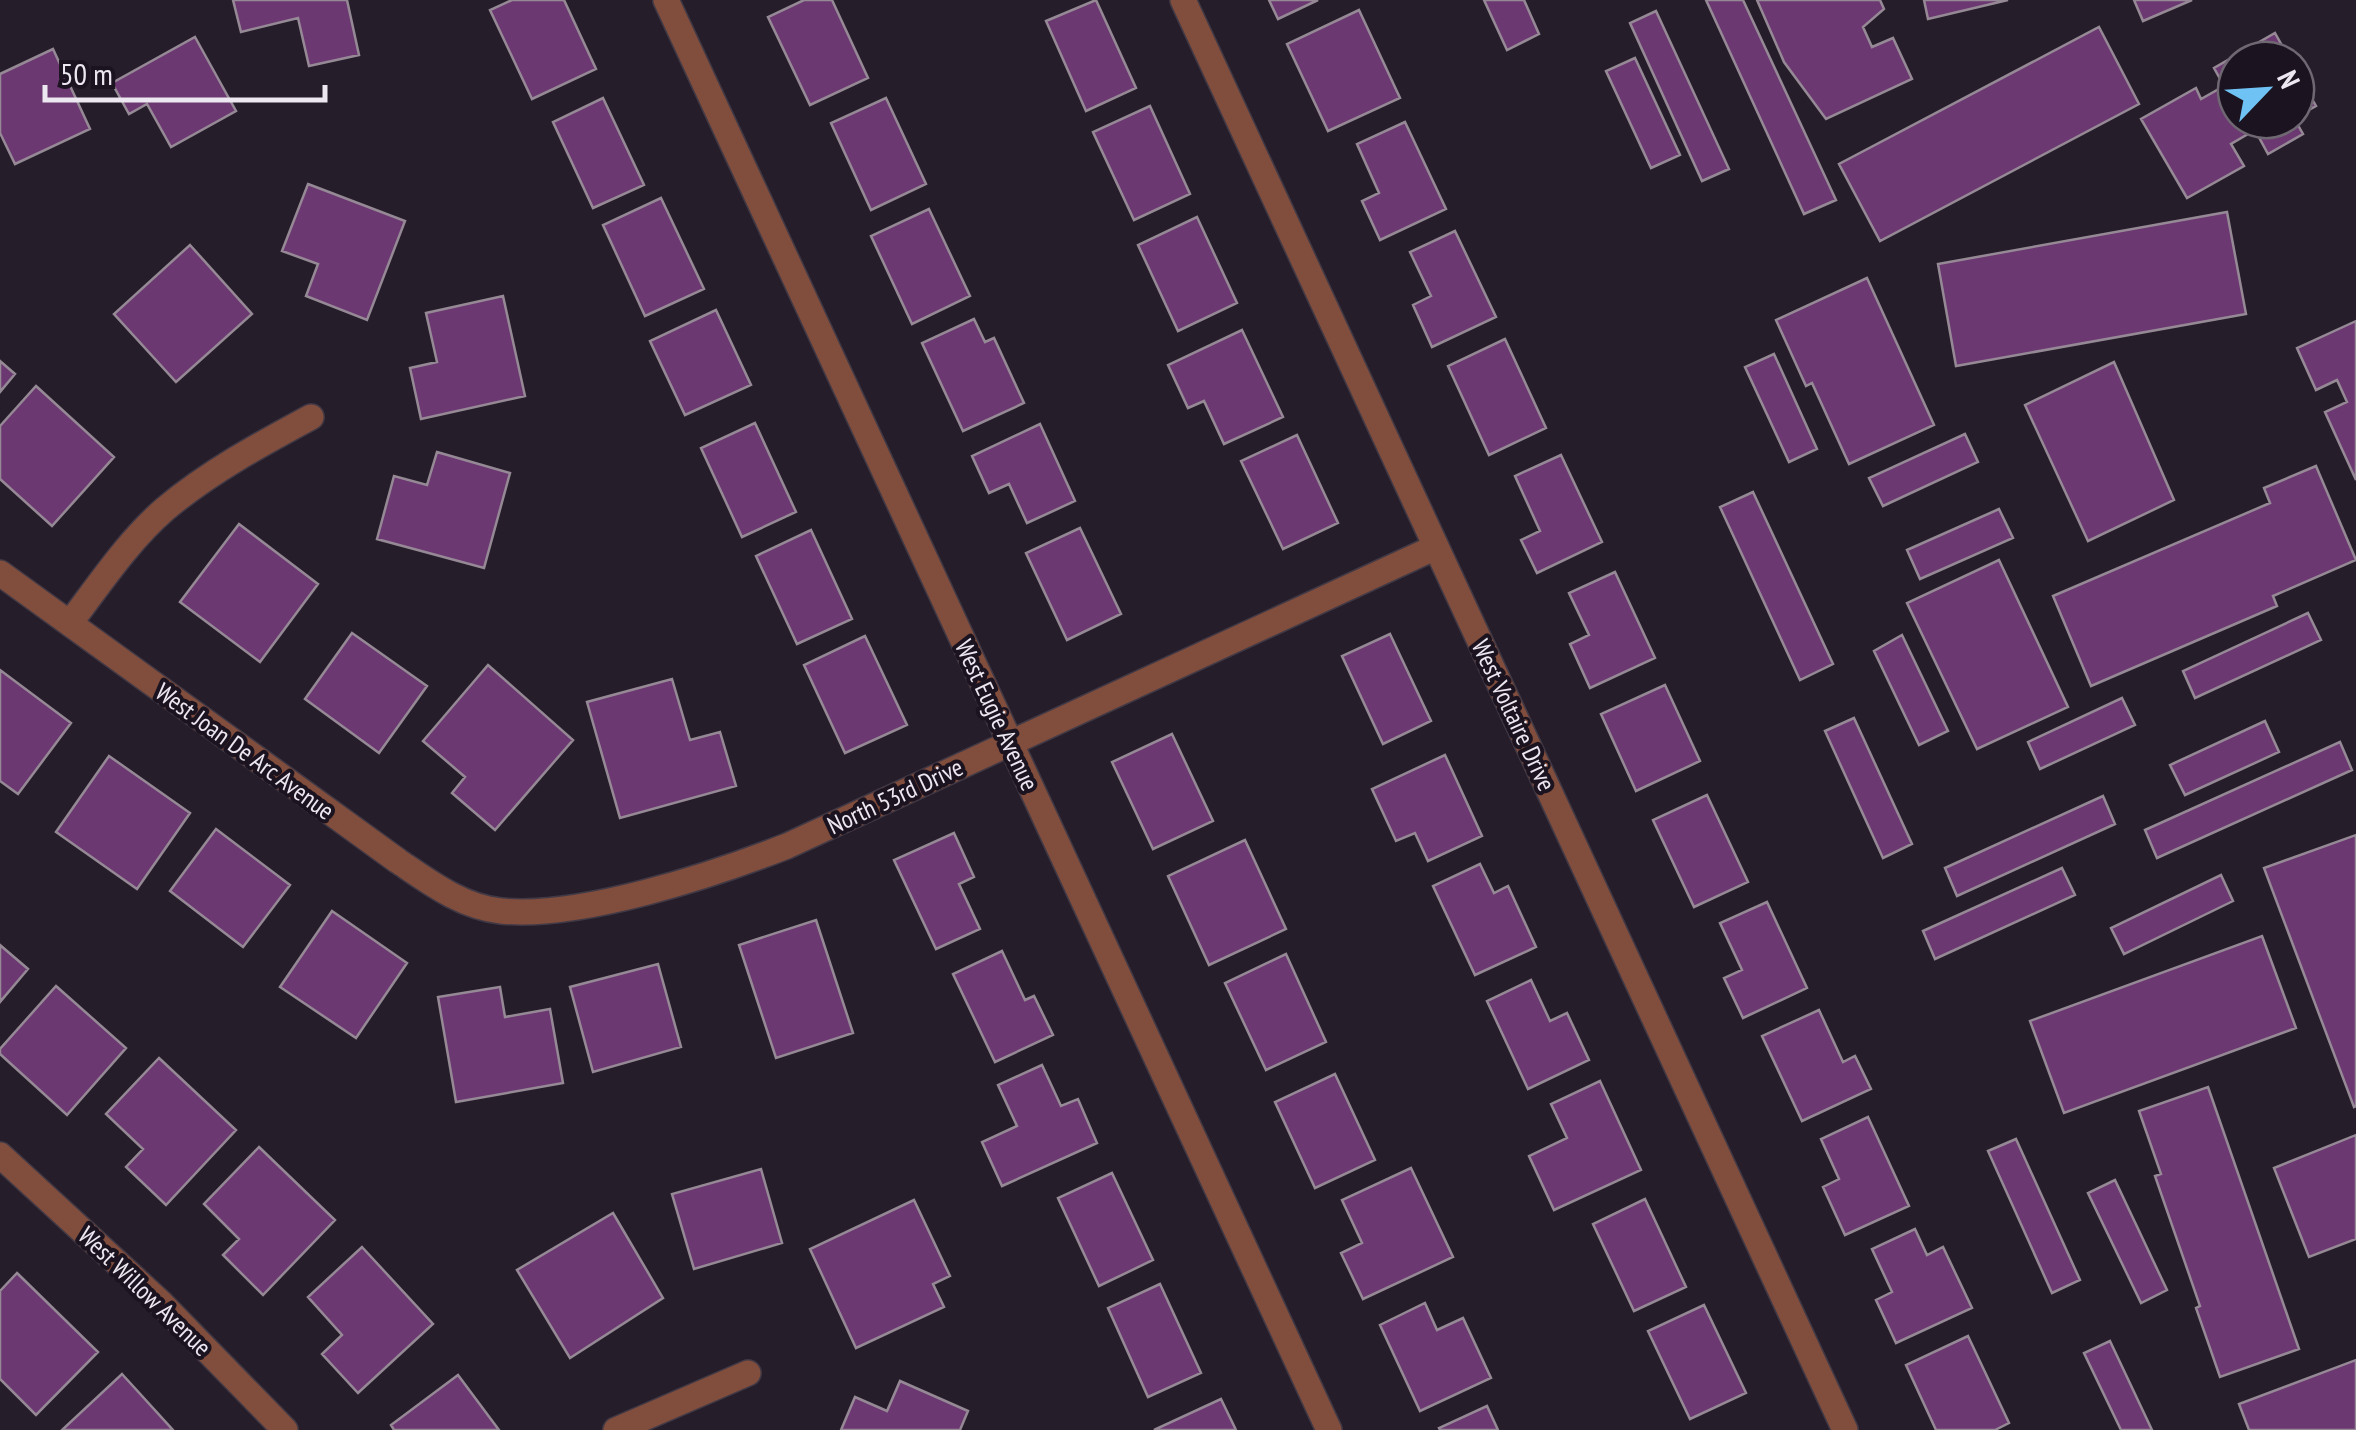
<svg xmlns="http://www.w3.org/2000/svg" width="2356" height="1430" viewBox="0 0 2356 1430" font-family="'PT Sans Narrow',sans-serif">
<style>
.building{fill:#6c3871;stroke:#968996;stroke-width:2.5}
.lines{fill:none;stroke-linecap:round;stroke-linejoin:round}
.minor-casing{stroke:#413945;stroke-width:28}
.minor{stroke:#814d3c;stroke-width:25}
.labels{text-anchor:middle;stroke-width:8;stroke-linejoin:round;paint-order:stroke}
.street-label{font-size:25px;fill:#ece7f0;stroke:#1b1420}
</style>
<rect width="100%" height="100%" fill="#251d29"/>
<!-- building -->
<path class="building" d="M233 0H347L359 55 309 66 298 18 241 32Z
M512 0H564L596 69 532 99 490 10Z
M804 0H832L868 78 810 105 768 17Z
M1096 0 1136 88 1086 111 1046 21Z
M1269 0H1318L1278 19Z
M1484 0H1524L1539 34 1507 50Z
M1706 0H1743L1836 200 1804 214Z
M1757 0H1880L1884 9 1863 27 1872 47 1893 38 1912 79 1826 119 1784 62Z
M1924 0H2008L1928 19Z
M2134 0H2192L2143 21Z
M1359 10 1400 98 1328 131 1287 44Z
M1656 11 1729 169 1702 181 1630 23Z
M2099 27 2139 104 1880 241 1839 164Z
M2275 33 2290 60H2236V120H2295L2303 134 2268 154 2255 130 2231 144 2244 166 2187 198 2141 119 2196 88 2201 99 2224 86 2214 68Z
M195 37 236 111 171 147 147 104 129 114 112 83Z
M53 49 90 129 15 164 0 133V74Z
M1635 58 1680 155 1651 168 1606 71Z
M2296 71 2316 106 2296 117Z
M603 98 644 185 593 208 553 122Z
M886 98 926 184 871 210 831 123Z
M1150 106 1190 194 1134 220 1093 132Z
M1405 122 1446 209 1380 240 1362 201 1379 193 1357 144Z
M308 184 405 221 367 320 306 296 318 264 282 251Z
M661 198 704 289 645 316 603 225Z
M929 209 970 296 912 324 871 236Z
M2227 212 2246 314 1956 366 1938 264Z
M1197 217 1237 303 1178 331 1138 245Z
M1455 231 1496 317 1432 347 1413 305 1431 296 1410 252Z
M190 245 252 314 176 382 114 314Z
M1867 278 1934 425 1849 464 1812 383 1806 386 1776 320Z
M503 296 525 396 421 419 410 368 437 362 426 313Z
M716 310 751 385 685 415 650 341Z
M974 319 985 342 994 338 1024 403 963 431 922 343Z
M2356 321V480L2325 412 2347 402 2337 380 2316 390 2297 348Z
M1242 330 1283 417 1224 444 1204 401 1188 408 1168 365Z
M1505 339 1546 428 1489 455 1448 366Z
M1774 354 1817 449 1789 462 1745 367Z
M0 361 15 374 0 392Z
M2114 362 2174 500 2088 541 2025 405Z
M36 386 114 457 52 526 0 479V426Z
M755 423 796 512 742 537 701 448Z
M1040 424 1075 501 1027 523 1009 484 989 493 972 456Z
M1965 434 1978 462 1883 506 1869 478Z
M1297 435 1338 523 1283 549 1241 461Z
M437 452 510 473 484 568 377 539 394 476 427 485Z
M1561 455 1602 542 1537 573 1521 540 1540 531 1515 476Z
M2316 466 2356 560 2273 596 2277 606 2091 686 2053 596 2270 503 2264 488Z
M1753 492 1833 664 1800 680 1720 507Z
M1999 509 2013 538 1920 579 1907 550Z
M239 524 318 584 260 662 180 602Z
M1080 528 1121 614 1067 640 1026 553Z
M811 530 852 619 797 644 756 556Z
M1999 560 2068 707 1977 749 1907 603Z
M1615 572 1655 658 1590 688 1570 644 1589 635 1569 593Z
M2308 613 2321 640 2195 698 2183 671Z
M352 633 427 686 379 753 305 699Z
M1390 634 1431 721 1383 744 1342 656Z
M1902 635 1948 731 1919 745 1874 651Z
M865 636 907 725 845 753 804 665Z
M488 665 573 740 495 830 452 793 465 777 423 741Z
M0 670 71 723 18 794 0 781Z
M672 679 690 740 720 732 736 786 620 818 587 702Z
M1665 685 1700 761 1636 791 1601 714Z
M2122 698 2135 725 2040 769 2028 742Z
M1854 718 1912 844 1883 858 1825 731Z
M2265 721 2279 752 2185 795 2170 765Z
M1172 734 1213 821 1153 849 1112 762Z
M2340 742 2352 770 2157 858 2145 830Z
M1445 755 1482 836 1428 861 1415 833 1396 841 1372 789Z
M109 756 190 813 137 889 56 832Z
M1707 795 1748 882 1694 907 1653 820Z
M2103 796 2115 824 1957 896 1945 868Z
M216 829 290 885 243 947 170 891Z
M954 833 974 877 959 884 980 929 936 949 894 860Z
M2356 835V1106L2354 1107 2264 868Z
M1245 840 1286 929 1209 965 1168 876Z
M1480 864 1494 893 1508 886 1536 947 1475 975 1433 886Z
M2062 868 2075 895 1935 959 1923 931Z
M2221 875 2233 901 2124 954 2111 928Z
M1767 902 1807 988 1743 1018 1724 978 1742 970 1720 923Z
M332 911 407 963 356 1038 280 987Z
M816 920 853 1033 776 1058 739 945Z
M2262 936 2296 1028 2064 1113 2030 1021Z
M0 945 28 969 0 1002Z
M1002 951 1025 1000 1034 996 1053 1035 995 1062 953 974Z
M1286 954 1326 1042 1266 1070 1225 983Z
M658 964 681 1047 593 1072 570 987Z
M1531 980 1550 1021 1567 1013 1589 1060 1528 1089 1487 1001Z
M56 986 126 1048 67 1115 0 1054V1049Z
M500 987 505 1017 550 1009 563 1083 456 1102 438 997Z
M1819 1010 1843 1062 1855 1056 1871 1089 1802 1121 1762 1036Z
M159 1058 236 1130 166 1205 126 1167 143 1149 106 1114Z
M1042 1065 1061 1106 1078 1099 1097 1143 1002 1186 982 1142 1017 1126 998 1085Z
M1335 1074 1375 1160 1315 1188 1275 1102Z
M1600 1081 1641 1170 1554 1210 1529 1156 1567 1138 1551 1104Z
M2208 1087 2299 1349 2220 1377 2196 1308 2200 1306 2155 1176 2161 1174 2139 1111Z
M1868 1117 1909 1206 1845 1235 1823 1187 1839 1179 1821 1139Z
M2356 1135V1239L2309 1257 2274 1168Z
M2016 1139 2080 1280 2052 1293 1988 1151Z
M259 1147 335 1220 263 1295 223 1255 239 1239 204 1204Z
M1411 1168 1453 1257 1363 1299 1341 1253 1362 1243 1342 1200Z
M761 1169 782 1243 694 1269 672 1194Z
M1112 1173 1153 1260 1099 1286 1058 1198Z
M2115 1180 2167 1290 2141 1303 2088 1193Z
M1645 1199 1686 1287 1634 1311 1593 1224Z
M914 1200 950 1276 933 1284 944 1307 856 1348 810 1249Z
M613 1213 663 1298 570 1358 517 1270Z
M1915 1229 1927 1255 1943 1247 1972 1308 1896 1343 1876 1300 1892 1292 1872 1249Z
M362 1247 433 1324 358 1393 322 1354 342 1335 308 1297Z
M17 1273 98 1352 36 1415 0 1379V1291Z
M1160 1284 1201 1373 1148 1397 1108 1308Z
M1425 1303 1437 1330 1463 1318 1491 1378 1420 1411 1380 1325Z
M1704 1305 1746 1393 1690 1419 1648 1331Z
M1968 1336 2009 1423 1995 1430H1936L1906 1365Z
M2110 1341 2152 1430H2121L2084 1353Z
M2356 1360V1430H2249L2239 1404Z
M122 1374 173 1430H62Z
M458 1375 499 1430H394L391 1425Z
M900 1381 968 1411 960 1430H841L855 1397 887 1411Z
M1221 1399 1236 1430H1154Z
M1487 1406 1498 1430H1440L1439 1428Z"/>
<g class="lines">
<!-- minor casing -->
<g class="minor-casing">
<path id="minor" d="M666 0 1329 1430
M1183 0 1845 1430
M0 573 398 861C429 882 462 907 501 911 580 919 713 875 787 846L1436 547
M70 623C99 585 128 541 165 509 209 472 261 444 311 417
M0 1155 161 1303 285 1430
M616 1430 748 1373"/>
</g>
<!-- minor -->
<use href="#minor" class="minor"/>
</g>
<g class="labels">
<!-- street labels -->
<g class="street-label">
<text transform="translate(997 715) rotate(65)" y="9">West Eugie Avenue</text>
<text transform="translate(1514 715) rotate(65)" y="9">West Voltaire Drive</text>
<text transform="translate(245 751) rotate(36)" y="9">West Joan De Arc Avenue</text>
<text transform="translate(895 796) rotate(-25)" y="9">North 53rd Drive</text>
<text transform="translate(145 1291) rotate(44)" y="9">West Willow Avenue</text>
</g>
</g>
<!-- north arrow -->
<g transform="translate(2266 90) rotate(65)"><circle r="48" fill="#1b1420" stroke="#6f6873" stroke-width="2.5"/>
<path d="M0-8L18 38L0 25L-18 38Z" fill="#6fc2f4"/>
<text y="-15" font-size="28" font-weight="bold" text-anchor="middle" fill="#ece7f0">N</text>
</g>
<!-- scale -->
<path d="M45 85v15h280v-15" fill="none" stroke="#ece7f0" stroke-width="5"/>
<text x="60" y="85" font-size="30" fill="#ece7f0" stroke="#1b1420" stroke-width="8" paint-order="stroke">50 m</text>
</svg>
